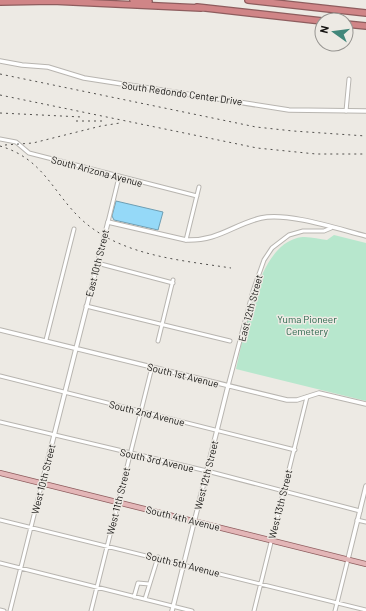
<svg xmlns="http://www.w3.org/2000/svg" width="366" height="611" viewBox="0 0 366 611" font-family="Barlow,sans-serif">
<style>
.green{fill:#b7e7cd}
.water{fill:#95d9f8;stroke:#6e9eb3}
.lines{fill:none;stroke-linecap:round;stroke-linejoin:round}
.minor-casing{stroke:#b8b5b0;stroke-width:5}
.tertiary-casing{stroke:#b8b5b0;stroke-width:5.5}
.primary-casing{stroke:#8e5d5e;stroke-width:6}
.motorway-casing{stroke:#8e5d5e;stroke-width:8}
.minor{stroke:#fff;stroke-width:3}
.tertiary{stroke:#fff;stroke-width:3.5}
.primary{stroke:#e3b6b7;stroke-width:4.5}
.motorway{stroke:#d08587;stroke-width:5.5}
.rail{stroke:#52504d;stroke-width:1;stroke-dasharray:2 4;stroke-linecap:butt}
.labels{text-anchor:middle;stroke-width:3;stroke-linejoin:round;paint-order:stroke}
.street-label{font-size:10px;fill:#141311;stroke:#edeae4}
.park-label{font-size:10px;fill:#276449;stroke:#edeae4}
</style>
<rect width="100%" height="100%" fill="#edeae4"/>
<!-- green -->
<path class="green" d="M334 235 366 243V401L236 369C245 333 256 249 297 238 306 235 318 239 327 240Z"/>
<!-- water -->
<path class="water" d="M116 201 163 212 158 230 114 220 112 216Z"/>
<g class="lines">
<!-- minor casing -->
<g class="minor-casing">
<path id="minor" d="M346 111 349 79
M0 139 16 142 29 153 197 196
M108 222 119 177
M186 240 199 187
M97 263 173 283
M86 306 230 341
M46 340 74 229
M158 341 173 280
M0 376 295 450
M228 386 253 291 264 260 272 248 289 235 303 231H324L331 228
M0 422 207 471 360 511
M0 520 366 610
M357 520 366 522
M0 563 192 611
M134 597 138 583 149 584
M145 599 158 557
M0 610 4 611
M10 611 42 483
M91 611 152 367
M254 611 307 397
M335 611 348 559"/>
</g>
<!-- tertiary casing -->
<g class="tertiary-casing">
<path id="tertiary" d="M0 61 22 65 48 67 84 78 289 110 366 111
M0 330 287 400H297L319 393 366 404
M42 483 108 222 186 240C219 241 232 225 261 218 288 212 338 229 366 236
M348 559 366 486
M172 611 228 386"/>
</g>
<!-- primary casing -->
<g class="primary-casing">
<path id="primary" d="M0 473 366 564"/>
</g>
<!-- motorway casing -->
<g class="motorway-casing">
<path id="motorway" d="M133 0 149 2
M248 0 366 13
M0 2 52 1 201 8
M197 7 322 21
M346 24 366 26"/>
</g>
<!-- minor -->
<use href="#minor" class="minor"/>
<!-- tertiary -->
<use href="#tertiary" class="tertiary"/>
<!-- primary -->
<use href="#primary" class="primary"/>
<!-- motorway -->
<use href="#motorway" class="motorway"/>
<!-- rail -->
<path class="rail" d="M0 74 256 127 293 131 366 136
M0 95 257 148 316 154H366
M0 113 82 117
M76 121H104
M5 145 33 143 101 126 120 123
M0 146C44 159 52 192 82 220 122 256 180 260 231 268"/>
</g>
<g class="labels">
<!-- street labels -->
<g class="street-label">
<text transform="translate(182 93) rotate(8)" y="4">South Redondo Center Drive</text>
<text transform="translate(97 171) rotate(15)" y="4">South Arizona Avenue</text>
<text transform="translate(97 263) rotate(-76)" y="4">East 10th Street</text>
<text transform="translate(250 308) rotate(-75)" y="4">East 12th Street</text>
<text transform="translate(183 375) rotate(14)" y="4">South 1st Avenue</text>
<text transform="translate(147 413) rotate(14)" y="4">South 2nd Avenue</text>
<text transform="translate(157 460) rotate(13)" y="4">South 3rd Avenue</text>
<text transform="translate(206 475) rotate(-76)" y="4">West 12th Street</text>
<text transform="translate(43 479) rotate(-76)" y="4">West 10th Street</text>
<text transform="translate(118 501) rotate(-76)" y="4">West 11th Street</text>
<text transform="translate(280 504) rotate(-76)" y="4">West 13th Street</text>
<text transform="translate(183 518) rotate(14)" y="4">South 4th Avenue</text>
<text transform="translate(183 564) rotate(14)" y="4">South 5th Avenue</text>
</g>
<!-- park labels -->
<g class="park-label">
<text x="307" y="323">Yuma Pioneer<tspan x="307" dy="12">Cemetery</tspan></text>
</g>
</g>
<!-- north arrow -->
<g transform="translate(334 32) rotate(284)"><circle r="19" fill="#edeae4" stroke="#969490"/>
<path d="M0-3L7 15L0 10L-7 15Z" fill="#42877b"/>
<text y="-6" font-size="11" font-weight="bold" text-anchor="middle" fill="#141311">N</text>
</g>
</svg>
